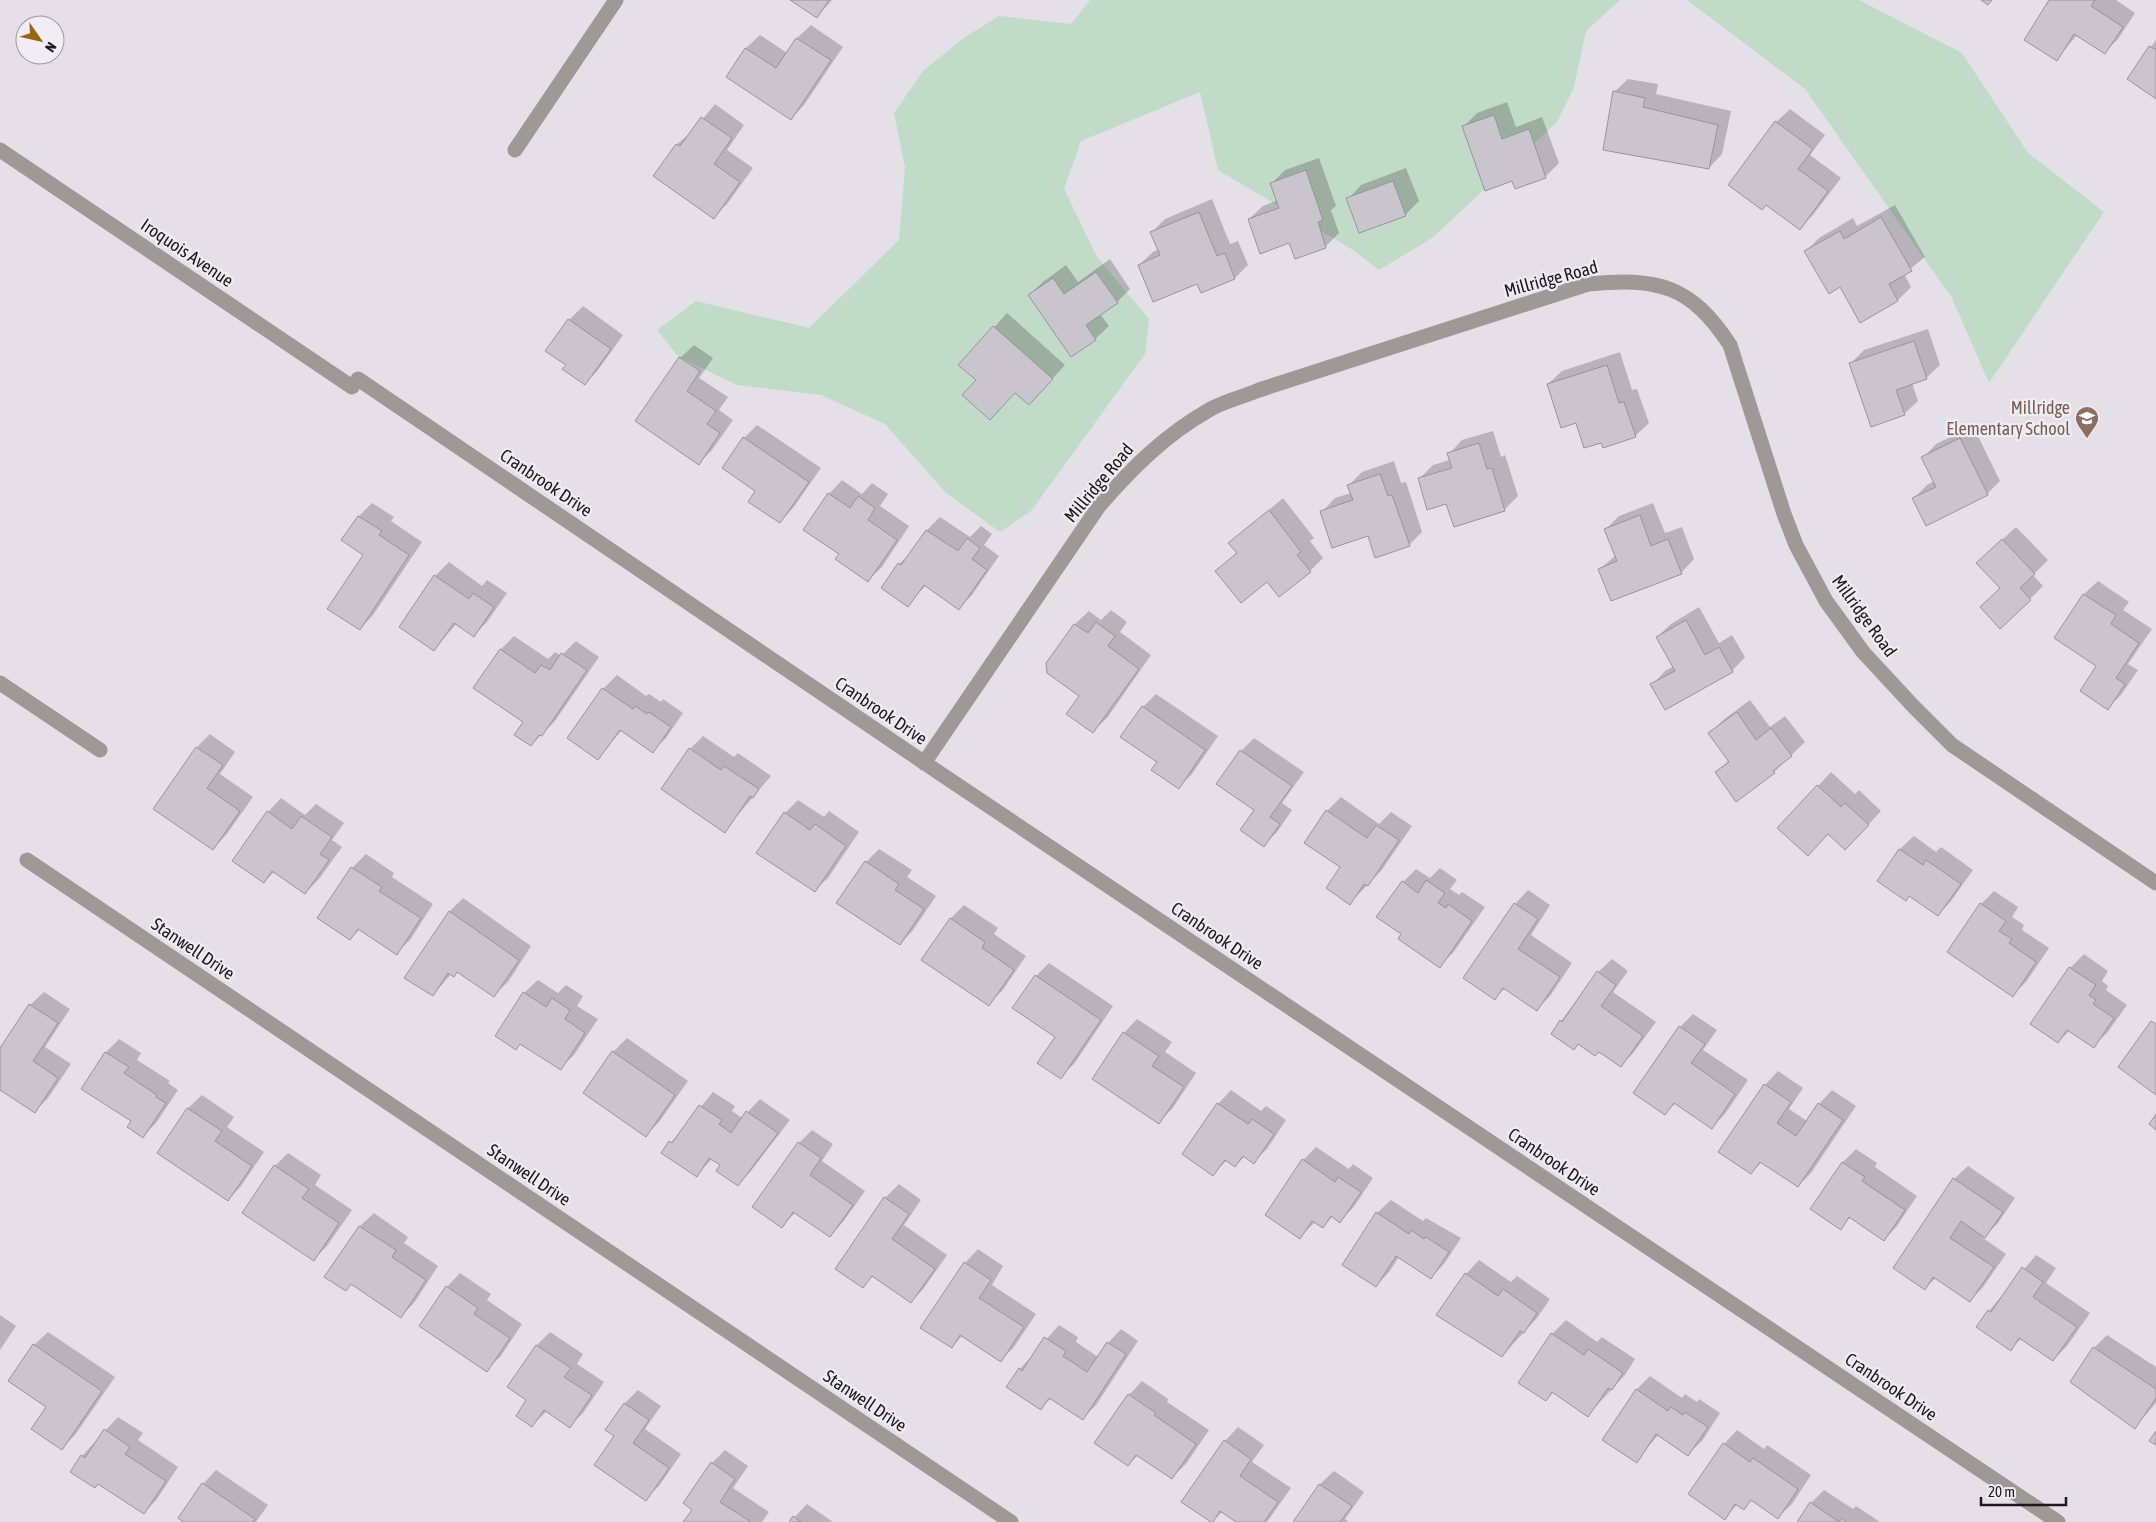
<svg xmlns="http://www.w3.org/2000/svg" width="2156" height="1522" viewBox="0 0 2156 1522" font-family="'Asap Condensed',sans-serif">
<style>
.green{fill:#c2dac8}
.shadow{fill:#0003}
.building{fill:#c9c5cd;stroke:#98949c}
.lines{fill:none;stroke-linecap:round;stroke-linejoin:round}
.minor{stroke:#9d9997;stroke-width:15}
.labels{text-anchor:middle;stroke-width:4.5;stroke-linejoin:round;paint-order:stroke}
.street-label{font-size:18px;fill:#1b191c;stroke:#f1edf5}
.education-label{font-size:18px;fill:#785e54;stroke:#f1edf5;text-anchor:end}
</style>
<rect width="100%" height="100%" fill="#e4e0e8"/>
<!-- green -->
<path class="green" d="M1090 0H1620L1586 31 1574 87 1557 122 1432 238 1379 270 1353 250 1218 170 1200 92 1081 141 1064 189 1097 257 1149 319 1145 354 1031 511 1000 532 946 493 885 424 821 395 737 385 679 357 657 330 696 301 809 328 899 240 905 167 894 113 923 71 965 37 999 16 1071 24Z
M1687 0H1859L1962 53 2028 153 2104 212 1989 383 1952 298 1805 89Z"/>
<!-- shadow -->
<path class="shadow" d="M792 0H832L817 17Z
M2051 0H2116L2135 13 2118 39 2105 52 2077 35 2057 59Z
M811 25 843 47 804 105 791 119 728 77 746 48 760 35 787 53 797 38Z
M2156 40V97L2128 79Z
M1628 79 1658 84 1656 94 1731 111 1722 154 1709 168 1614 92Z
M1507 102 1516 127 1542 117 1559 163 1546 176 1515 187 1513 180 1463 127 1477 113Z
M715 104 744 125 727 150 753 168 727 204 714 217 655 176 677 144 692 132Z
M1790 109 1825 135 1810 155 1841 178 1813 215 1800 228 1776 122Z
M1319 158 1336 206 1331 210 1339 233 1326 246 1295 257 1290 242 1249 219 1263 206 1278 200 1272 183 1285 170Z
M1406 168 1419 201 1406 214 1360 232 1348 199 1361 185Z
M1212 199 1230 244 1238 241 1248 265 1235 278 1198 282 1139 265 1153 252 1159 249 1152 232 1165 219Z
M1895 205 1925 257 1904 274 1911 287 1898 300 1861 321 1841 286 1806 251 1819 238 1853 218 1857 226Z
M1110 259 1130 289 1117 302 1100 314 1109 326 1095 339 1072 356 1029 295 1043 282 1066 265 1078 282Z
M583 306 623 335 598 370 585 384 567 365 547 351 569 320Z
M1007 313 1065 365 1029 404 1016 392 978 380 960 365Z
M1928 329 1940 365 1926 378 1912 383 1918 401 1904 414 1851 363 1864 350Z
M694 345 713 358 699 378 728 397 719 410 733 420 712 450 699 463 680 358Z
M1620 352 1632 390 1637 389 1649 423 1635 436 1602 441 1577 422 1548 384 1562 371Z
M757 425 821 468 793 508 780 522 757 491 744 438Z
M1973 426 2000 481 1987 494 1914 498 1927 485 1934 481 1923 458 1936 444Z
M1493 431 1501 457 1505 455 1518 496 1504 510 1447 502 1419 479 1433 465 1450 460 1449 454 1462 440Z
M1394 461 1401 483 1406 482 1422 532 1409 545 1322 512 1335 498 1351 493 1349 485 1362 472Z
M842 480 862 494 872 483 888 494 880 506 909 526 882 567 868 580 840 554 829 494Z
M1283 498 1314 538 1310 541 1323 558 1310 571 1267 580 1217 571 1237 552 1230 543Z
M372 503 394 517 391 521 422 542 373 615 360 629 364 555 343 540 359 516Z
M1653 503 1665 533 1682 527 1694 559 1681 573 1600 569 1616 555 1606 529 1619 516Z
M940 517 970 537 981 526 992 534 984 545 999 556 972 595 959 608 926 585 908 605 899 564 913 551 927 530Z
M2016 527 2048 560 2033 575 2043 586 2030 599 2001 588 1991 550Z
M449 562 482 586 487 580 507 593 487 622 474 635 457 623 434 650 401 626 435 576Z
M2098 581 2129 602 2123 610 2152 629 2128 664 2138 670 2121 695 2107 708 2098 666 2055 638 2084 594Z
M1699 607 1719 643 1732 635 1745 657 1732 671 1652 685 1665 671 1674 666 1657 637 1671 624Z
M1111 610 1127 622 1120 632 1151 655 1107 718 1093 731 1081 695 1047 664 1075 624 1089 611 1101 620Z
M514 636 548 659 555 652 561 656 576 641 599 657 555 721 531 745 501 649Z
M617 675 646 696 649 694 661 702 663 699 683 713 666 738 652 751 622 730 598 758 569 738 603 689Z
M1156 694 1218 736 1192 774 1179 787 1158 762 1143 707Z
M1750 700 1770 727 1785 716 1805 742 1774 772H1717L1729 760 1710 733 1723 720Z
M210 734 235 752 220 774 253 797 226 835 213 849 197 747Z
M703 736 734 757 738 753 771 776 724 831 690 749Z
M1254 738 1304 772 1282 803 1292 810 1277 832 1264 845 1241 751Z
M1831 772 1855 794 1859 790 1881 811 1859 835 1779 828Z
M1341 797 1379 824 1391 812 1412 826 1381 871 1350 903 1342 867 1306 843 1327 811Z
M281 798 305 815 316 804 344 823 332 840 342 847 319 879 305 893 275 871 264 882 268 812Z
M798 800 824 817 829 811 859 832 828 878 814 891 785 813Z
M1914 836 1936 852 1941 847 1973 870 1951 901 1938 915 1910 895 1879 880 1900 849Z
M879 849 912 870 907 877 936 896 913 930 900 944 866 862Z
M366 854 394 873 392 877 433 904 410 940 396 953 360 929 350 939 319 918 352 868Z
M1440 868 1457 880 1450 889 1459 895 1462 892 1485 907 1453 953 1439 966 1402 934 1403 882 1416 869 1430 878Z
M1528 890 1550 905 1531 935 1572 963 1550 996 1537 1009 1505 988 1495 998 1515 904Z
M1994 891 2018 907 2012 917 2024 925 2022 930 2049 948 2026 982 2012 995 1981 904Z
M463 898 531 946 508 982 494 995 458 971 454 975 451 974 433 995 406 977 450 911Z
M964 905 998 928 994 934 1026 956 1002 991 988 1004 923 959 951 918Z
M2084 954 2108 971 2102 981 2108 986 2106 990 2127 1005 2107 1033 2093 1046 2070 1030 2058 1042 2032 1024 2070 968Z
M1612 959 1628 971 1613 992 1656 1022 1634 1052 1621 1066 1599 1051 1579 1043 1574 1048 1552 1033 1598 972Z
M1049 963 1113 1006 1074 1064 1060 1077 1057 1037 1036 976Z
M538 980 558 993 566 985 583 996 577 1006 598 1019 574 1055 560 1068 524 993Z
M44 992 70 1009 45 1047 71 1064 48 1098 35 1111 0 1088V1050L30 1005Z
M1693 1014 1717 1030 1703 1050 1748 1080 1725 1114 1712 1127 1676 1103 1665 1113 1680 1027Z
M1137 1019 1172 1042 1165 1052 1196 1073 1172 1109 1159 1122 1124 1033Z
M627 1038 688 1081 659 1122 646 1135 585 1093 613 1052Z
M119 1039 141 1053 137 1060 170 1081 168 1083 178 1090 156 1123 143 1136 132 1121 82 1088 106 1052Z
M1778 1071 1803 1088 1789 1109 1807 1121 1819 1104 1832 1090 1856 1106 1811 1173 1798 1186 1762 1162 1751 1173 1765 1085Z
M1231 1090 1261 1111 1266 1106 1286 1120 1267 1149 1253 1162 1245 1156 1235 1166 1227 1160 1213 1174 1184 1154 1218 1104Z
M713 1092 735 1106 732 1111 742 1118 760 1099 790 1120 751 1171 738 1184 722 1165 712 1159 697 1175 663 1152Z
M202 1095 234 1117 227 1127 264 1152 241 1186 228 1200 158 1153 188 1108Z
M812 1130 833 1144 822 1161 865 1191 843 1222 830 1236 796 1212 781 1227 799 1143Z
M1316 1147 1349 1169 1353 1164 1373 1178 1353 1208 1340 1221 1333 1216 1323 1227 1315 1222 1300 1237 1303 1160Z
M1856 1149 1877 1163 1875 1167 1917 1196 1897 1226 1884 1240 1851 1217 1840 1228 1812 1209 1843 1162Z
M288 1153 321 1175 315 1185 352 1210 327 1246 313 1260 275 1166Z
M1968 1166 2015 1198 1998 1223 1983 1238 2006 1254 1983 1287 1970 1301 1936 1278 1925 1288 1954 1179Z
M899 1184 921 1200 904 1225 947 1255 924 1288 911 1302 873 1276 863 1286 837 1269 885 1198Z
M1391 1200 1423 1221 1426 1218 1461 1238 1444 1264 1431 1277 1399 1257 1389 1272 1376 1286 1377 1213Z
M374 1213 408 1237 404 1243 438 1266 414 1303 401 1316 352 1283 326 1276 360 1226Z
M978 1249 1003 1266 992 1285 1036 1314 1014 1347 1001 1360 963 1335 952 1347 965 1263Z
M2036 1255 2056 1268 2046 1283 2090 1313 2067 1346 2053 1360 2022 1338 2010 1349 1989 1311Z
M1479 1260 1511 1282 1517 1276 1550 1299 1537 1318 1502 1356 1466 1274Z
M460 1273 491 1294 487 1300 522 1324 500 1357 486 1370 447 1287Z
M0 1315 16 1326 0 1350Z
M1566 1320 1597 1342 1602 1337 1635 1359 1625 1375 1588 1415 1554 1392 1546 1400 1520 1382 1552 1334Z
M1059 1325 1078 1337 1076 1342 1098 1357 1108 1343 1121 1329 1138 1341 1096 1405 1083 1418 1051 1398 1041 1408 1020 1369Z
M48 1332 115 1377 75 1435 62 1448 48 1406 34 1345Z
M550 1332 583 1354 577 1364 604 1382 583 1413 570 1426 547 1411 532 1425 528 1400 509 1387 537 1345Z
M2107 1335 2156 1367V1403L2135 1427 2094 1348Z
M1650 1376 1682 1398 1685 1394 1697 1402 1699 1399 1720 1413 1702 1441 1688 1454 1659 1434 1636 1461 1637 1389Z
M1142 1381 1168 1399 1167 1402 1209 1430 1186 1464 1172 1477 1138 1455 1128 1465 1129 1395Z
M638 1390 661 1406 645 1429 681 1454 659 1486 645 1499 616 1435 607 1429 625 1403Z
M118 1417 143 1433 138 1440 178 1467 157 1499 144 1513 99 1483 82 1456Z
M1238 1427 1264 1445 1252 1462 1291 1488 1267 1522H1238L1223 1511 1212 1522 1183 1502 1225 1441Z
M1737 1430 1764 1449 1767 1445 1811 1475 1792 1504 1778 1517 1752 1499 1744 1508 1738 1504 1724 1518V1444Z
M725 1450 748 1466 733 1488 769 1512 762 1522H685L693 1510 712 1463Z
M216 1470 268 1505 256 1522H186L203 1484Z
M1334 1471 1364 1492 1345 1519 1349 1522H1295L1320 1484Z
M1824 1490 1853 1509 1856 1506 1880 1522H1799L1811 1503Z
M807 1504 833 1522H790Z"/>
<!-- building -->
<path class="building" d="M790 0H829L817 18Z
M1981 0H1992L1988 5Z
M2049 0H2095L2091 6 2123 27 2105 54 2074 34 2057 61 2024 40Z
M796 38 831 60 791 120 726 77 745 48 776 68Z
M2149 46 2156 50V99L2127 79Z
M1613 91 1645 98 1643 107 1718 125 1709 169 1603 150Z
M1494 115 1502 139 1529 129 1546 178 1515 189 1512 181 1485 191 1462 126Z
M701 117 732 138 714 164 740 182 714 219 653 176 676 144 680 146Z
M1775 121 1813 149 1798 169 1828 191 1800 230 1766 205 1762 210 1728 185Z
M1306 170 1323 220 1318 222 1326 248 1295 259 1289 243 1260 254 1248 219 1279 208 1270 183Z
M1393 181 1406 216 1359 233 1346 198Z
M1199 212 1217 256 1225 253 1235 279 1201 293 1197 284 1153 302 1138 265 1160 255 1150 232Z
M1881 217 1912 271 1889 284 1898 301 1860 323 1840 287 1829 294 1804 251 1840 231 1844 239Z
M1096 272 1118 303 1086 325 1096 340 1071 357 1028 295 1053 278 1064 294Z
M568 319 611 349 585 385 562 369 566 365 545 351Z
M993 326 1053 379 1029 405 1015 393 990 420 962 395 976 380 958 365Z
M1914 341 1927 379 1896 390 1905 415 1871 427 1849 363Z
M679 357 700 371 687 391 716 411 707 424 720 433 699 465 635 421Z
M1607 365 1619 403 1624 402 1636 437 1603 448 1601 443 1584 448 1576 423 1561 428 1547 384Z
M743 437 809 482 780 523 748 502 755 491 722 468Z
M1960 438 1988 495 1926 526 1912 498 1936 487 1921 457Z
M1479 443 1487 469 1492 468 1505 511 1454 527 1446 504 1427 510 1418 478 1452 468 1447 453Z
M1380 474 1388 496 1392 495 1410 546 1375 558 1368 536 1332 548 1320 511 1353 500 1347 485Z
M828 493 850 508 858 496 875 508 868 520 897 540 868 582 835 559 839 554 803 530Z
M1269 510 1301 552 1297 555 1311 572 1279 597 1267 582 1241 603 1215 571 1237 553 1228 543Z
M1640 515 1651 546 1668 539 1682 574 1611 601 1598 569 1617 561 1604 529Z
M358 516 382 531 379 535 409 555 360 630 327 609 363 555 341 540Z
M926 530 958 551 967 538 980 548 972 559 987 570 959 610 924 585 908 607 881 588 898 563 901 565Z
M2002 539 2035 574 2020 588 2031 600 2000 629 1980 607 2000 588 1976 563Z
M434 575 469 599 473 593 494 607 474 637 454 623 434 651 399 627Z
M2083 594 2116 615 2111 624 2139 643 2116 678 2125 684 2108 710 2080 691 2096 666 2054 638Z
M1686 620 1705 655 1719 647 1733 672 1665 710 1650 684 1675 671 1656 637Z
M1096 622 1115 636 1108 646 1139 669 1093 733 1066 714 1079 696 1047 673 1046 663 1074 624 1088 633Z
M500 649 535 673 541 665 550 670 561 653 587 670 542 736 539 735 531 746 514 735 523 722 473 688Z
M602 688 633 709 635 706 647 714 649 712 671 727 653 753 620 730 598 760 567 738Z
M1142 706 1205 750 1179 789 1151 770 1157 762 1120 737Z
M1737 712 1756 740 1771 728 1792 756 1773 771 1775 773 1736 802 1715 772 1729 762 1708 733Z
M196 747 223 765 207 788 240 811 213 850 153 809Z
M689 748 721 770 724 766 759 789 753 798 750 796 725 833 661 789Z
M1240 750 1292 786 1270 817 1280 824 1264 847 1240 830 1254 810 1216 784Z
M1817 785 1841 807 1845 803 1869 825 1845 850 1828 834 1808 856 1777 828Z
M1326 810 1367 838 1376 825 1399 840 1368 886 1364 884 1350 905 1326 888 1340 867 1304 843Z
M267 811 292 829 301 816 332 837 320 854 329 860 305 894 272 871 264 883 232 861Z
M784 812 810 830 815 824 846 846 815 892 756 853Z
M1899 849 1923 865 1926 860 1961 884 1938 916 1909 896 1906 901 1877 881Z
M865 861 899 884 895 890 924 909 900 945 836 903Z
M351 867 382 887 379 891 421 918 397 955 358 929 350 940 317 918Z
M1426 880 1445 893 1438 903 1446 908 1448 904 1472 921 1440 968 1398 939 1401 934 1376 917 1402 881 1418 893Z
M1514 903 1538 919 1518 949 1560 977 1537 1011 1503 988 1495 1000 1463 978Z
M1980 903 2006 921 1999 931 2012 939 2009 943 2036 962 2013 997 1947 952Z
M449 911 519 960 494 997 457 972 454 977 448 973 433 996 404 978Z
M950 918 985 942 982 948 1014 970 989 1006 921 960Z
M2069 967 2096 985 2089 995 2096 1000 2093 1004 2114 1018 2094 1048 2067 1030 2058 1043 2030 1024Z
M1597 971 1616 985 1601 1006 1643 1036 1621 1067 1599 1052 1595 1056 1578 1044 1574 1050 1551 1034 1560 1020 1562 1022Z
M1035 975 1101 1020 1061 1079 1037 1063 1055 1037 1012 1008Z
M523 992 546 1007 552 998 570 1010 565 1019 585 1033 561 1070 520 1044 516 1050 495 1036Z
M29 1004 58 1023 33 1061 58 1078 35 1113 0 1090V1048Z
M2151 1021 2156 1024V1095L2118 1067Z
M1679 1026 1705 1044 1691 1063 1735 1094 1712 1129 1674 1103 1665 1115 1633 1093Z
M1123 1032 1159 1056 1152 1066 1184 1087 1159 1124 1092 1079Z
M612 1051 675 1095 646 1137 583 1093Z
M105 1052 129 1067 124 1073 157 1095 156 1097 166 1103 143 1138 127 1127 131 1121 81 1089Z
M1764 1084 1791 1102 1777 1123 1796 1136 1818 1103 1843 1120 1798 1187 1760 1162 1751 1174 1718 1152Z
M1217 1103 1248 1124 1252 1119 1274 1134 1254 1164 1243 1156 1235 1167 1225 1160 1213 1176 1182 1154Z
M699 1105 722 1120 719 1124 731 1133 746 1111 778 1133 738 1186 716 1171 720 1165 709 1158 697 1177 661 1153 669 1141 672 1143Z
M187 1108 222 1131 215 1141 252 1166 228 1201 157 1153Z
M2156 1114V1130L2149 1124Z
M798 1142 821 1158 810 1175 853 1205 830 1237 793 1212 782 1228 752 1207Z
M1302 1159 1335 1182 1338 1177 1361 1192 1340 1223 1331 1216 1323 1228 1312 1221 1300 1239 1265 1215Z
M1842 1162 1865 1177 1862 1181 1905 1210 1884 1241 1849 1217 1841 1230 1810 1209Z
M274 1165 309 1189 302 1198 339 1223 314 1261 242 1213Z
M1953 1178 2003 1212 1985 1238 1961 1221 1950 1238 1994 1267 1970 1302 1933 1277 1925 1290 1893 1268Z
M884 1197 909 1214 892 1239 935 1269 911 1303 872 1276 863 1288 835 1269Z
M1376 1212 1409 1234 1411 1230 1424 1239 1426 1237 1449 1252 1431 1279 1396 1256 1376 1287 1342 1265Z
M359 1226 396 1250 392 1257 426 1280 401 1318 351 1284 346 1291 324 1277Z
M964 1262 991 1280 979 1298 1024 1327 1001 1362 960 1335 952 1348 920 1328Z
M2022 1267 2043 1282 2033 1297 2077 1327 2053 1361 2019 1338 2011 1351 1976 1327 1988 1310 1991 1312Z
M1465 1273 1498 1296 1503 1289 1537 1313 1524 1333 1520 1331 1502 1357 1436 1315Z
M446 1286 478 1308 474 1314 510 1338 487 1372 419 1326Z
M1551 1333 1584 1355 1588 1349 1623 1373 1612 1390 1608 1388 1588 1417 1552 1392 1546 1401 1518 1383Z
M1044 1337 1066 1351 1063 1356 1087 1372 1107 1342 1126 1354 1083 1420 1049 1398 1041 1410 1006 1387 1019 1368 1022 1371Z
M33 1344 102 1391 62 1450 31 1429 46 1407 8 1381Z
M536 1345 571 1368 564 1377 592 1395 570 1428 544 1410 532 1427 516 1416 526 1400 507 1387Z
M2093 1347 2156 1389V1398L2135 1429 2070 1382Z
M1636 1389 1668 1411 1671 1407 1683 1415 1685 1412 1708 1427 1688 1456 1656 1434 1637 1463 1602 1440Z
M1128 1394 1156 1413 1154 1415 1196 1444 1172 1479 1136 1455 1128 1466 1094 1443Z
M624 1403 649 1420 633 1443 669 1468 646 1501 594 1465 614 1436 605 1430Z
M104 1429 130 1447 125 1454 166 1481 144 1514 98 1484 95 1488 70 1472 81 1455 85 1458Z
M2156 1431V1445L2149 1441Z
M1224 1440 1251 1459 1240 1476 1278 1502 1264 1522H1236L1220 1511 1213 1522H1211L1181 1502Z
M1723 1443 1750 1462 1753 1458 1798 1489 1778 1519 1751 1500 1744 1510 1735 1504 1725 1520 1688 1494Z
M711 1462 735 1479 720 1502 751 1522H683L692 1510 683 1503Z
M202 1483 255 1519 253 1522H183L178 1518Z
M1319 1484 1352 1506 1340 1522H1293Z
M1810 1502 1839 1522 1842 1518 1847 1522H1797Z
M793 1516 801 1522H789Z"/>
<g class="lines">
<!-- minor -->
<path class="minor" d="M0 150 352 387
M515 150 616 0
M358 379 941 774 2058 1522
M0 683 100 750
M924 763 1099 506C1132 468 1165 435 1209 410 1224 401 1243 397 1259 390L1588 284C1657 277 1691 285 1730 345L1784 514 1796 545 1826 601 1863 652 1914 707 1952 745 2156 883
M27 860 1011 1522"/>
</g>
<!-- icons -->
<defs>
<g id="school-pin" transform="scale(1.25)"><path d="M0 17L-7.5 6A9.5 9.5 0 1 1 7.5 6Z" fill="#8d6e63" stroke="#f1edf5"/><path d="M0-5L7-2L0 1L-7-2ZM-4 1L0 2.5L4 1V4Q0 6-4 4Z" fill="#fff"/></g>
</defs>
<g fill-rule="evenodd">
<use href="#school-pin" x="2087" y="418"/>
</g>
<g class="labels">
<!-- street labels -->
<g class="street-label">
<text transform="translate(187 253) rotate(34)" y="6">Iroquois Avenue</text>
<text transform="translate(1551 279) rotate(-15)" y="6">Millridge Road</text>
<text transform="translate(546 483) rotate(34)" y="6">Cranbrook Drive</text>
<text transform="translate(1099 483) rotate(-50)" y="6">Millridge Road</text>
<text transform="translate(1864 616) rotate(54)" y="6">Millridge Road</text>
<text transform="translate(881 711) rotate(34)" y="6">Cranbrook Drive</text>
<text transform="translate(1217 936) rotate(34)" y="6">Cranbrook Drive</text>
<text transform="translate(193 949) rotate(34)" y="6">Stanwell Drive</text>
<text transform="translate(1554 1162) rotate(34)" y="6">Cranbrook Drive</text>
<text transform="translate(529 1175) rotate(34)" y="6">Stanwell Drive</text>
<text transform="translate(1891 1387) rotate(34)" y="6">Cranbrook Drive</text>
<text transform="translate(865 1401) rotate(34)" y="6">Stanwell Drive</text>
</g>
<!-- education labels -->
<g class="education-label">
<text x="2070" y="414">Millridge<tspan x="2070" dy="21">Elementary School</tspan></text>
</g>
</g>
<!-- north arrow -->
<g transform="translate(40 40) rotate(124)"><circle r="24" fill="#f1edf5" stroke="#9b989e"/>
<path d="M0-4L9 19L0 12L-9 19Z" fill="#956615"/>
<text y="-8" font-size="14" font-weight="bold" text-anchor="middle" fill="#1b191c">N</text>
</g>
<!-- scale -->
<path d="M1981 1497v8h85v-8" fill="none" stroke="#1b191c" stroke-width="2.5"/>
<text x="1988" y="1497" font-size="15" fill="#1b191c" stroke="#f1edf5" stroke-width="4" paint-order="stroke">20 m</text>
</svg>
